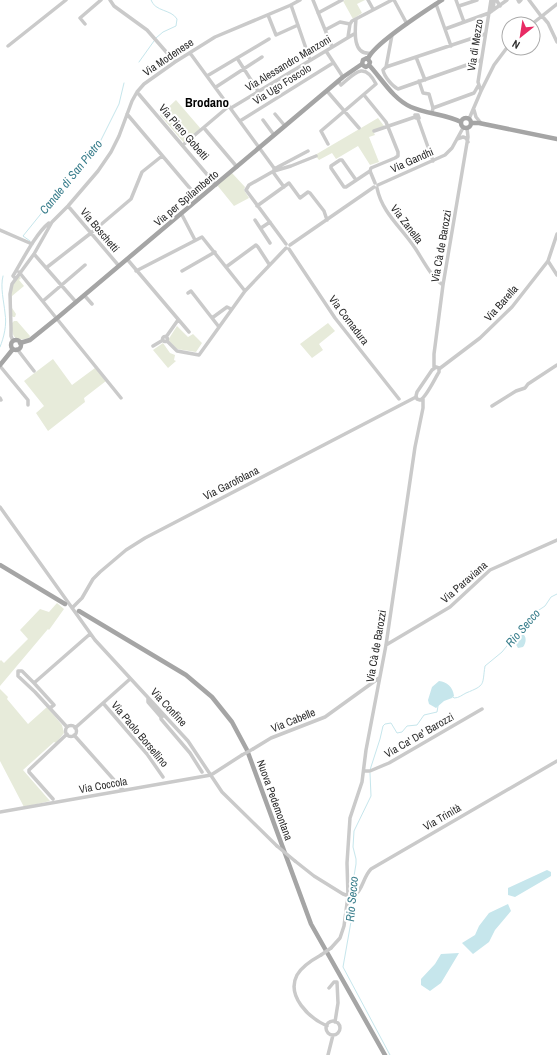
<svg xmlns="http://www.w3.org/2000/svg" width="557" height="1055" viewBox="0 0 557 1055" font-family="'Archivo Narrow',sans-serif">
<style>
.green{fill:#e7ebda}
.water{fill:#c6e6ec}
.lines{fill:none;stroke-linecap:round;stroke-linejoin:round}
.stream{stroke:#c6e6ec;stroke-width:1}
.minor{stroke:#cacaca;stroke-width:3.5}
.major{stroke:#a5a5a5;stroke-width:4.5}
.minor-bridge{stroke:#cacaca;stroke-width:3.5}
.labels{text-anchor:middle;stroke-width:4;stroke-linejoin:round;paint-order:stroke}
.street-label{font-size:11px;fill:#2d2d2d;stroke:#fff}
.water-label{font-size:12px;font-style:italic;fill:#387d8b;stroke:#fff}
.quarter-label{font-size:13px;font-weight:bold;fill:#000;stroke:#fff}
</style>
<rect width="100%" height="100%" fill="#fff"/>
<!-- green -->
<path class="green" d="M345 0H365L357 4 362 13 353 19 343 1Z
M176 100 201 129 184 143 160 115Z
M378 118 384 126 373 131 375 135 369 137 379 162 370 165 358 146 336 159 332 153 319 160 315 155Z
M232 173 245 187 244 190 249 198 234 206 217 185Z
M19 276 21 278 19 280 24 286 12 296V308L16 314 15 317H13L11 315 10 295 12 284Z
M14 321H17L30 336 29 338C14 342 13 338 11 324Z
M328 323 335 331 319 344 323 350 312 358 300 344Z
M177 326 188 337 193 334 202 343 196 352 177 349 168 340Z
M163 343 170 353 175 355 174 360 176 361 168 368 153 350Z
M53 359 72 385 95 368 106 381 84 398 85 402 48 431 36 413 44 406 24 381Z
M57 603 64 609 49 630 48 629 0 686V661L1 660 4 663 28 639 20 630 40 609 49 612Z
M0 689 8 697 7 699 28 724 47 707 62 725 64 733 56 743 54 742 23 770 50 801 24 807 0 761Z"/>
<!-- water -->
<path class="water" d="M523 634C527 637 526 643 523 647L518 648 514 641Z
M439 681C447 682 453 687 454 696L452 698 444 701 436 708 429 704 428 700 432 687Z
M547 870 551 872V876L515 897 508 895V888Z
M508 904 511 911 495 930 489 942 473 954 462 943 475 935 479 926 489 913Z
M459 953 441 983 430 991 421 985V979L435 964 441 954Z"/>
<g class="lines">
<!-- stream -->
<path class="stream" d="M151 0C155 12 171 9 177 19L176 26 163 32 156 38
M139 62 154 41
M30 241 23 236 61 189 85 164 92 153 98 146 119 104 124 83
M0 347C4 337 7 325 5 313 4 302 0 287 3 276
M452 696 454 698C459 698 462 695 466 693 486 685 482 685 485 666L502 652 515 636 522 630 528 619 536 612 545 606 551 597 557 594
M370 770 380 739 383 726 385 724 391 723 397 733 402 732 407 726 417 725 424 715 437 712 438 706
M351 894 356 864V859L353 847 354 831 371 796 370 773
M351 897 352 916 343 967 390 1055"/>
<!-- minor -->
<path class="minor" d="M110 0 114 6 147 30 175 62
M313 0 332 47
M368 0 373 9
M394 0 407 24
M456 0 464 22
M518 0 519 2 521 0
M529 0 541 16
M436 4 451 46
M291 5 310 60
M459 6 477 0
M493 10 494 1H497L500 6
M318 13 342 0
M268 15 276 35 298 25
M542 16 548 23 557 42
M356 19C355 30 352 56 371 53
M85 24 80 18 101 0
M532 24 557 4
M445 29 489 13 507 0
M325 30 340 22 350 24
M348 37 350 24 352 21 392 0
M8 46 66 0
M326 51 343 77
M190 53 274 168V171L272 172 249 185 246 190 286 244
M416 57 425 80
M237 58 258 91
M481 60 398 89C392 86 384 76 383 70L386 67 485 34
M386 67 392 35
M207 76 269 39
M419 81 423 93 429 94 433 108 432 113
M216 87 262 57
M327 91 359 128
M481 91 478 82 491 0
M137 92 216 185
M364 95 386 122 398 152V156L395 158 371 168 370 171 375 183
M231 108 354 34
M433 108 474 93 478 86
M474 110 476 117 481 123
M127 114 199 199
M275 114 285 126
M415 115H418L419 118H416Z
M418 119 433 161
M469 119 481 91 494 65 509 45
M263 120 274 135
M240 121 333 63
M204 128 237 167
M374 131 415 117
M457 139 463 137 466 138 468 142
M328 144 321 131 376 84C364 61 355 73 341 85L338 81
M183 145 229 106
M274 169 308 151
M274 171 291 166 316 156
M273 172 284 187
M356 180 342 160H340L331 166V168L344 187H346L370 171
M378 185 445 155 452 148 463 128
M377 188C382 213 402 228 415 248 423 260 431 277 443 285
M68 206 119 266
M257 206 289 183 300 198 308 192 310 193 324 211 327 220
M181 213 195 240
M255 220 270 243
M261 228 270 222
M0 230 32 244
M290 245 374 187
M289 249 335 318 399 399
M34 254 76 302
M127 259 189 332
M548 261 557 275
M226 267 256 245 258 247 269 264
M46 268 91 233 131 199 142 172 162 156
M136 271 202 237 245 291
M182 271 215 252
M19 272 121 398
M15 278 13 276C22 261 36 233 49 223
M188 293 191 291 219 327
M84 295 92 304
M43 301 85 265
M212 318 227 307 231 309
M162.5 339a2.5 2.5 0 1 1 5 0a2.5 2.5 0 1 1-5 0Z
M166 337 178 320
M13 341 11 336V328L10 294 12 284 34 254 52 222 68 206 98 171 111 152 119 136 132 101 137 92 144 84 175 62 215 37 291 5 300 0
M167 341 177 351 199 355 245 291 286 248
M153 346 163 340
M17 349 34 371
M0 366 28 400V405
M436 367 439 368V372C435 378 426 398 420 400L417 399 416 396 417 392 432 370Z
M434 368V354L443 285 468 137 467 128
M439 369 480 338 512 307 548 261 557 234
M0 398 1 400
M492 406 516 391 525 388 528 384 557 365
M0 507 95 640 188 741 222 792 277 846
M72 608 82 598 93 579 100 572 126 550 145 538 416 397
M386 645 450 607 490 570 557 540
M34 683 90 634
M148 698V702L161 717
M103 703 147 754 163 777
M50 708 54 705 34 683 22 671H18V676L35 692 67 727
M164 715 161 717V719L190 753 202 772
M65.5 731a5.5 5.5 0 1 1 11 0a5.5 5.5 0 1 1-11 0Z
M75 728 130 679
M74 735 123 790
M253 749 271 738 325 717 379 678
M364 771H370L389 763 482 709
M53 799 29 772V770L67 734
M0 812 211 775 242 755
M295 861 314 876 343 894 349 896H354C363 890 363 877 371 869L557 761
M331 948 340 938 344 926 348 896 347 863 350 818 362 782 366 750 386 645 415 447 423 408V399
M321 955C312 960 302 966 297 975 286 996 309 1018 327 1026
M329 988 334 982H337L338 1003 335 1022
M326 1028a7 7 0 1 1 14 0a7 7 0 1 1-14 0Z
M328 1055 333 1035"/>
<!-- major -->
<path class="major" d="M368 59C373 44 427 10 442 0
M369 65C382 79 393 99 411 107 427 114 445 114 461 122
M461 123a5 5 0 1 1 10 0a5 5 0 1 1-10 0Z
M471 123H479L557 139
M11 345a5 5 0 1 1 10 0a5 5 0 1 1-10 0Z
M20 343 30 340 56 319 343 77 362 64 363 60 367 58 370 62 369 65 366 67 364 66 362 64
M0 365 13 349
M0 565 65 604
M79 611 186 675 212 697 232 722 247 750 311 924 385 1055"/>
<!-- minor-bridge -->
<path class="minor-bridge" d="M242 755 253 749
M277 846 295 861
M321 955 331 948"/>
</g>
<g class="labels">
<!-- street labels -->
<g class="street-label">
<text transform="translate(475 45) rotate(-81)" y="4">Via di Mezzo</text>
<text transform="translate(168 57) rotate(-34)" y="4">Via Modenese</text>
<text transform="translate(288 63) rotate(-31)" y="4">Via Alessandro Manzoni</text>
<text transform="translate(282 84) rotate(-32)" y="4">Via Ugo Foscolo</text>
<text transform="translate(184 132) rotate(49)" y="4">Via Piero Gobetti</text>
<text transform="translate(412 160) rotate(-24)" y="4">Via Gandhi</text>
<text transform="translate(186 198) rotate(-40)" y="4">Via per Spilamberto</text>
<text transform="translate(407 224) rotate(53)" y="4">Via Zanella</text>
<text transform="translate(100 230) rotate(50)" y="4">Via Boschetti</text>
<text transform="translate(441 246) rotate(-80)" y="4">Via Cà de Barozzi</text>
<text transform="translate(501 303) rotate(-48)" y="4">Via Barella</text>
<text transform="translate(349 320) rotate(53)" y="4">Via Cornadura</text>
<text transform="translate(231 483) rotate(-27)" y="4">Via Garofolana</text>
<text transform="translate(464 582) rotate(-41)" y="4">Via Paraviana</text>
<text transform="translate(376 646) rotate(-80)" y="4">Via Cà de Barozzi</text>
<text transform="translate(169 707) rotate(47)" y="4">Via Confine</text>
<text transform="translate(293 720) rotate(-22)" y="4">Via Cabelle</text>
<text transform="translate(140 734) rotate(50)" y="4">Via Paolo Borsellino</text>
<text transform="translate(419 735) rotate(-30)" y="4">Via Ca' De' Barozzi</text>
<text transform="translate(103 785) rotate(-10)" y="4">Via Coccola</text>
<text transform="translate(275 800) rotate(70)" y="4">Nuova Pedemontana</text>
<text transform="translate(442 817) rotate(-30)" y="4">Via Trinità</text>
</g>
<!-- water labels -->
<g class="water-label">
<text transform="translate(71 177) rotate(-51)" y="4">Canale di San Pietro</text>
<text transform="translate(523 628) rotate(-49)" y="4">Rio Secco</text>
<text transform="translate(352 899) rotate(-85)" y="4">Rio Secco</text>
</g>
<!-- quarter labels -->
<g class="quarter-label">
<text x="207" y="107">Brodano</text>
</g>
</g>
<!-- north arrow -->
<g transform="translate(521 36) rotate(210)"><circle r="19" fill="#ffffff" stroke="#ababab"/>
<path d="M0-3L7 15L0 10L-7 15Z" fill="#e82b64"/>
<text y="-6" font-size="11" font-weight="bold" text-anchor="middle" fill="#2d2d2d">N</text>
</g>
</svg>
